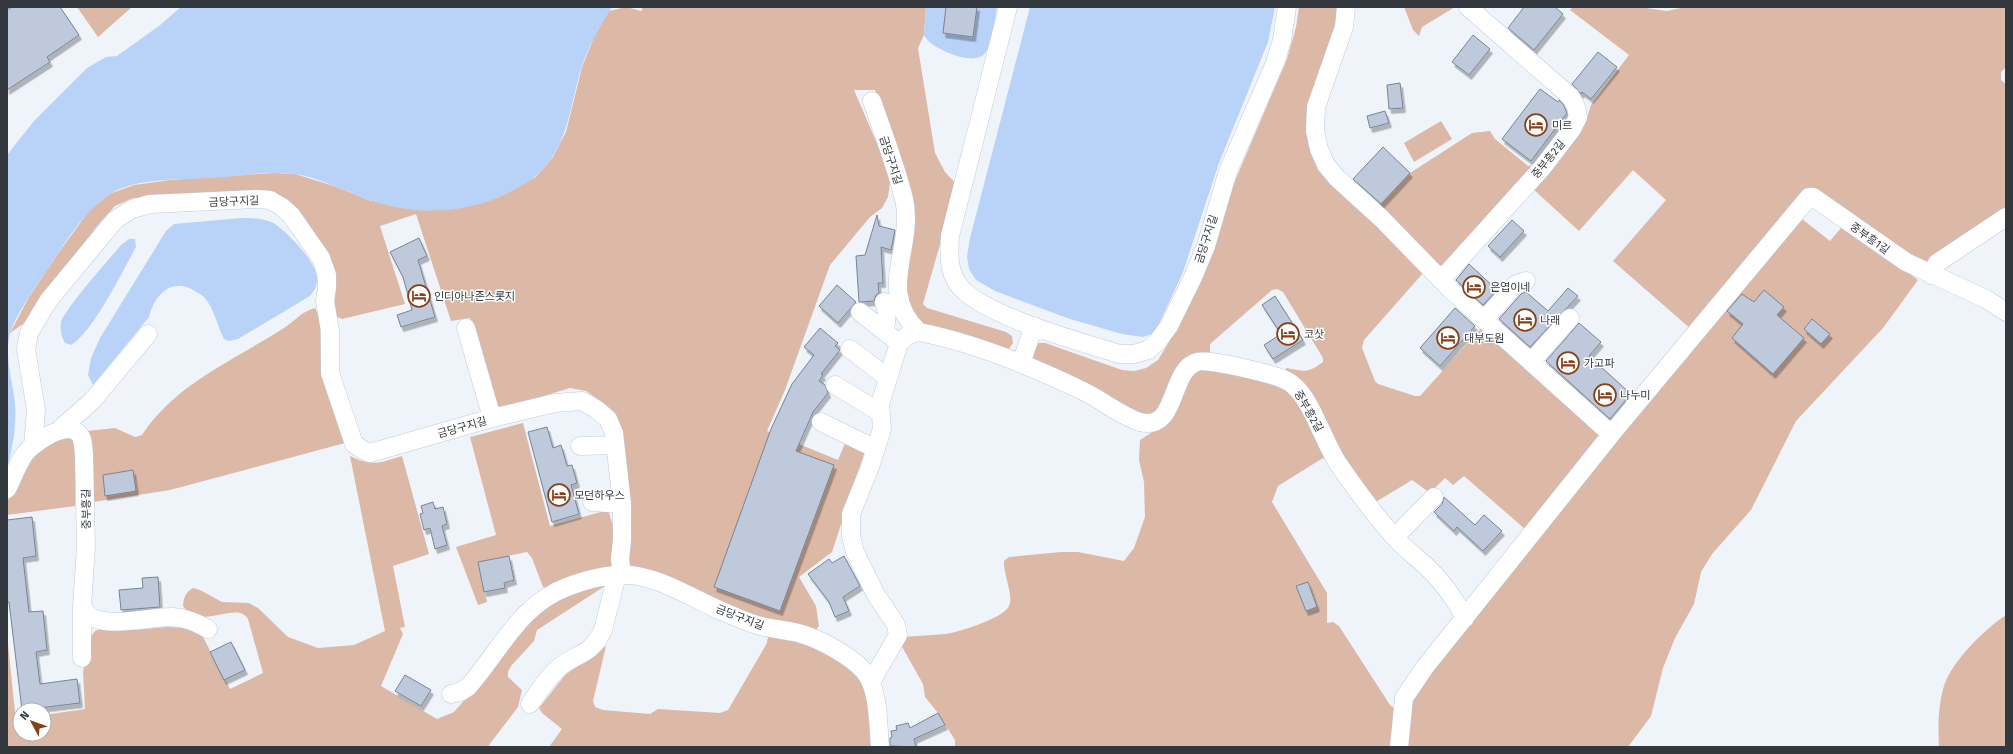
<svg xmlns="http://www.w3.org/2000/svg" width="2013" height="754" viewBox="0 0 2013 754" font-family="'Fira Sans','Noto Sans KR',sans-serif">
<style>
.green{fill:#dcb8a6;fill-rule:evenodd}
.water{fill:#b9d2f7}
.building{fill:#becadc;stroke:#788394;filter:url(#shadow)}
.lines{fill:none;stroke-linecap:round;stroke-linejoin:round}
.minor-casing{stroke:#becadc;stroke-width:19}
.minor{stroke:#fff;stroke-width:18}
.labels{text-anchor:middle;stroke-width:3;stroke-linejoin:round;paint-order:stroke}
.poi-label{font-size:11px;fill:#33383f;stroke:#fff;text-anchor:start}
.street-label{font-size:11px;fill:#33383f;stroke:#fff}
</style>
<defs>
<filter id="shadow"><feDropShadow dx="2.5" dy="4.5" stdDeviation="0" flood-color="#0004"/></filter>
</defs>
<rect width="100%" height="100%" fill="#eff4fb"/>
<!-- green -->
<path class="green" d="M77 7H132L98 37Z
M626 7 642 11V7H926L924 35 918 48 935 153 945 172 957 185 923 304 927 308 1006 332 1012 336 1013 343 1008 350 935 330 921 323 905 301 907 190 875 90H854L885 162 890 182 888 197 882 208 870 217 830 265 785 390 767 431 838 460 846 441 865 451 832 552 799 577 816 606 819 626 815 631 761 623 635 569 629 565 622 444 618 418 605 404 586 391 570 388 507 407 501 408 495 403 470 318 451 321 416 214 380 226 405 304 342 319 331 314 333 281 262 192 133 198 115 206 97 226 23 324 10 333 29 297 59 252 89 211 109 194 134 185 170 180 274 173 295 174 334 186 371 201 535 178 553 157 566 132 582 67 594 37 609 11Z
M1299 7H1342L1314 145 1424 272 1364 340 1362 348 1375 381 1378 384 1415 396H1420L1484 325 1599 435 1598 442 1525 529 1464 476 1453 485 1445 478 1430 493 1412 480 1374 503 1285 374 1286 368C1304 371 1307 374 1323 362V358L1283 292 1277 289 1272 290 1210 344V353L1214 354H1203L1164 405 1148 419 1034 361C1032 353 1033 349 1038 343H1045L1122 370 1134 371 1146 368 1158 360 1169 342 1204 273 1232 188 1287 59 1296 27Z
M1404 7H1455L1422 27 1419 36 1413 30Z
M1573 7H1639L1667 11 1686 7H2006V67L2001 72V80L2006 84V212L1927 263H1921L1813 191 1692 330 1613 261 1666 200 1633 170 1579 231 1533 189 1586 121 1591 105 1629 55 1570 10Z
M1441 121 1452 139 1414 162 1404 143Z
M1490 131 1495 139 1528 166 1535 165 1442 265 1436 266 1377 208 1410 173 1472 133Z
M1797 215 1830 241 1841 228 1891 259 1918 280 1883 328 1796 421 1751 510 1712 554 1701 572 1694 604 1675 638 1663 668 1651 716 1628 747H1401L1407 700ZM1812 319 1829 334 1821 343 1804 329Z
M315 308 320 318 321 364 345 443 170 490 93 502 87 431 115 428 135 437 142 435C175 384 234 360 284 328 295 321 302 311 315 308Z
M1203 368 1243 374 1250 379 1275 385 1292 394 1331 462 1323 458 1278 486 1272 502 1327 593V623L1333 622 1339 626 1390 705 1395 709V747H955V740L938 713 925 697 923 684 901 645 903 637C917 636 932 635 946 634 959 632 1004 618 1009 606 1014 595 1003 574 1004 561L1009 557 1061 552H1078L1124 561 1134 548 1145 517 1144 482 1139 460 1140 440 1169 421 1181 392 1195 372Z
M523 423 550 526 608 510 615 532 612 567 548 589 543 587 532 558 527 552 478 562 487 602 478 605 456 547 496 535 470 437Z
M71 438 75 443V506L7 515V502L27 461 55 439Z
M350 456C373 467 379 463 402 456L429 554 393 566 405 627 400 628 403 634 381 686 437 719 454 712 474 689 528 619 550 604 579 590 596 585 605 586 537 630 534 641 511 666 508 672V677L522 690 518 707 489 745 491 747H7V634L15 712 20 717V734H44V715L85 709 83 672 92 635 95 631 102 628 134 630 167 627 184 628 195 631 203 637 230 689 263 673 248 619C236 600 202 632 183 606 184 597 185 593 193 588L200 590 222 602 249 603 258 608 288 637 318 648 354 645 385 631Z
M2006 615V747H1939C1938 726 1938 706 1944 686 1952 661 1985 629 2006 615Z
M768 636 801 638 862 673 876 747H549L562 729 542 713 539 708 565 675 606 646 593 701 595 707 603 710 650 714 658 709 720 713 728 710 767 643Z"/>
<!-- water -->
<path class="water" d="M181 7H612C600 26 589 45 582 66 569 106 570 146 535 177 531 181 524 184 519 187 474 214 419 217 369 200 344 191 319 177 293 174 267 171 240 176 213 178 182 180 133 177 107 196 81 215 63 246 45 273 34 289 15 316 10 334 4 357 13 382 15 404 17 426 12 449 7 470V155L34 121 87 68 106 57 117 56 159 26Z
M926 7H997C995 18 992 43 986 52 976 67 943 52 932 44 929 42 926 38 924 35Z
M1030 7H1275L1268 42 1219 163 1183 272 1159 324 1152 334 1143 337 1122 334 1067 318 995 291 976 280 969 269 967 257 970 238Z
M241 218C252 218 265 218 275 224 288 233 318 263 317 280 317 286 314 291 310 296L238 339 229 341 224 339C217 325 214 308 204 297 201 294 196 292 193 290 171 277 154 296 149 317L93 385 88 375 91 358 100 338 166 231 174 224Z
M129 239H135L136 247C122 272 94 331 71 345L65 343C61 336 60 329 61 322 64 310 110 258 121 245Z"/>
<!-- building -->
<path class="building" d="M12 7H60L79 35 47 57 50 62 7 90V10Z
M946 7H977L973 37 943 33Z
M1524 7H1555L1563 14 1534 50 1508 28Z
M1473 35 1490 49 1469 75 1452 62Z
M1598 52 1617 67 1591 99 1582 92 1581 94 1572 84Z
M1400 83 1403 108 1389 109 1387 85Z
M1540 89 1558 102 1559 100 1563 104 1567 113 1531 161 1502 139Z
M1385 111 1389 123 1370 128 1367 116Z
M1383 147 1410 173 1381 204 1353 179Z
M877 215 879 226 895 230 891 250 881 247 883 283H878L879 293 876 295 874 301 859 302 856 256 865 255Z
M1512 220 1524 231 1500 257 1488 246Z
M419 238 427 256 418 260 435 317 401 327 397 315 412 310 403 277 390 252Z
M1469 264 1497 290 1483 305 1456 280Z
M837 285 856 302 838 323 819 306Z
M1568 288 1578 296 1530 347 1499 319 1521 294 1526 292 1548 311Z
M1764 290 1784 307 1777 315 1804 338 1773 374 1732 338 1743 324 1727 311 1742 294 1754 302Z
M1275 296 1303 340 1273 359 1264 345 1281 334 1262 305Z
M1455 308 1475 326 1440 366 1420 348Z
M1812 319 1830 334 1821 344 1804 329Z
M1579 323 1601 342 1589 356 1631 394 1610 419 1546 361Z
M820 328 838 343 835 346 840 350 821 374 823 375 819 381 825 385 828 393 813 412 796 451 834 465 780 611 714 587 771 429 792 384 814 355 804 347Z
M547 427 553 448 561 445 567 466 572 465 577 483 571 485 579 514 552 522 528 432Z
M133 470 136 491 105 496 103 475Z
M1444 497 1475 525 1484 515 1502 531 1483 551 1457 527 1454 531 1434 512 1442 504Z
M433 502 435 509 443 507 447 524 442 526 447 545 435 549 430 528 424 530 420 514 423 513 421 506Z
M32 517 36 556 23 558 29 612 43 611 47 650 36 652 40 684 77 679 80 703 22 710 9 602H7V520Z
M509 556 514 580 504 583 505 588 484 592 478 562Z
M844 556 860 586 843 597 849 611 835 617 829 602 808 574 829 559 832 563Z
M158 577 160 607 121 610 119 590 143 588 142 578Z
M1308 582 1317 607 1306 611 1296 586Z
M231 642 245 670 224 680 210 652Z
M405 675 431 690 421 706 395 691Z
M938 713 945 725 914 739 916 747 890 746V738L892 737 891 731 897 730 896 726 908 723 910 728Z"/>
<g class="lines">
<!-- minor casing -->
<g class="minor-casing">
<path id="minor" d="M1008 7 950 236C949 253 948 270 958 284 979 315 1082 342 1119 354H1134L1148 350 1158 341 1169 326 1193 277 1206 246 1228 171 1275 63 1282 40 1287 7
M1346 7 1344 27 1316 107 1315 131 1319 149 1326 165 1337 178 1382 219 1451 290 1611 434
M872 101C883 133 896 166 904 199 915 248 875 291 919 332
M1931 275 1937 263 2006 217
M1441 280 1542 168 1572 129 1578 117 1576 107 1571 97 1468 7
M884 302 887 312 885 331
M860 312 899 343
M1484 320 1515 285 1526 281
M466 328 492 418
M850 349 888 378
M1531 362 1570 318
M1021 363 1034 326
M835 385 881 413
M821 422 876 449
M60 429 92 401 148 334
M33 446 36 410 26 349 29 333 48 301 115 220 132 209 150 204 257 199 270 200 282 207 291 215 321 258 327 275V288L325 301 330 331V373L354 444 363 450 370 453 492 418 555 403 582 401 596 409 608 419 614 433 622 504V540L620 559 622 575
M580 446 615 445
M7 489C13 478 17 465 24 455 31 444 65 421 77 432 84 437 83 448 84 455L86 547 82 606C84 608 85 612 87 614 105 630 151 616 173 617 187 618 197 623 208 629
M592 502 622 504
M1395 537 1434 497
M82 658V606
M871 682 898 635 896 625 875 593 855 552 851 536V514L870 467 882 429 880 404 899 343 908 335 919 332C976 343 1031 366 1083 391 1100 399 1123 417 1140 422 1178 432 1169 370 1197 362 1207 358 1273 374 1285 380 1288 381 1292 384 1294 386 1311 399 1325 445 1339 465 1357 491 1376 518 1399 542 1407 550 1417 558 1426 566 1442 581 1455 599 1465 618
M451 694 460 692 468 687C500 651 519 605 567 587 588 579 615 572 638 576 669 582 695 600 724 612 736 617 748 623 761 626 775 630 791 630 805 635 823 641 852 657 864 671 879 687 878 726 880 747
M530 704C539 691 549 675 561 666 580 652 591 655 603 630L617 575
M1399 747 1404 698 1425 667 1613 432 1809 197H1813L1906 262 1986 299 2006 312"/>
</g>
<!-- minor -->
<use href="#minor" class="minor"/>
</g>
<!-- icons -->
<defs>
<g id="hotel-ring" transform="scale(1.15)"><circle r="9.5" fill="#fff" stroke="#864118" stroke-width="1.5"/><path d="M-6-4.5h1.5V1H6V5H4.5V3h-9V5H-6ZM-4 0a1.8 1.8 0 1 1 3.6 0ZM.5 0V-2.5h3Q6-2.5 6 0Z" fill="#864118"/></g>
</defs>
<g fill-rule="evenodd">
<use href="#hotel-ring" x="1536" y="125"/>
<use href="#hotel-ring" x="1474" y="287"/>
<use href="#hotel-ring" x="419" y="296"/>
<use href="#hotel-ring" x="1525" y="320"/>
<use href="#hotel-ring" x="1288" y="334"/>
<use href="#hotel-ring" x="1448" y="338"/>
<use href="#hotel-ring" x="1568" y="363"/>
<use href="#hotel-ring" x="1605" y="395"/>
<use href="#hotel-ring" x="559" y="495"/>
</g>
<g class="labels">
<!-- poi labels -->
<g class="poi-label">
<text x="1552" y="129">미르</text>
<text x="1490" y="291">은엽이네</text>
<text x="434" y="300">인디아나존스롯지</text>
<text x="1540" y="324">나래</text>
<text x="1304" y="338">코삿</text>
<text x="1464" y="342">대부도원</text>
<text x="1584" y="367">가고파</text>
<text x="1620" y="399">나누미</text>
<text x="574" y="499">모던하우스</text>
</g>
<!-- street labels -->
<g class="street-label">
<text transform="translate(1548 159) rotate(-51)" y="4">중부흥2길</text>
<text transform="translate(891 160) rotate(72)" y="4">금당구지길</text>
<text transform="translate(234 201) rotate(-2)" y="4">금당구지길</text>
<text transform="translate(1870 238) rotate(36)" y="4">중부흥1길</text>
<text transform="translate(1206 239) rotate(-72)" y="4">금당구지길</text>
<text transform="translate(1309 411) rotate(60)" y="4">중부흥2길</text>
<text transform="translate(462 427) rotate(-16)" y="4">금당구지길</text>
<text transform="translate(86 509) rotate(-91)" y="4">중부흥길</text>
<text transform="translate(740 617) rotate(21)" y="4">금당구지길</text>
</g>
</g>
<!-- border -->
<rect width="2013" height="754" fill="none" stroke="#33383f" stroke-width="16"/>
<!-- north arrow -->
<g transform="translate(32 722) rotate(311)"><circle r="19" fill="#ffffff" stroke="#adafb2"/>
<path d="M0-3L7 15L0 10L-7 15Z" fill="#864118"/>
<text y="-6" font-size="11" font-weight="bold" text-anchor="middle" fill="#33383f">N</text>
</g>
</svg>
